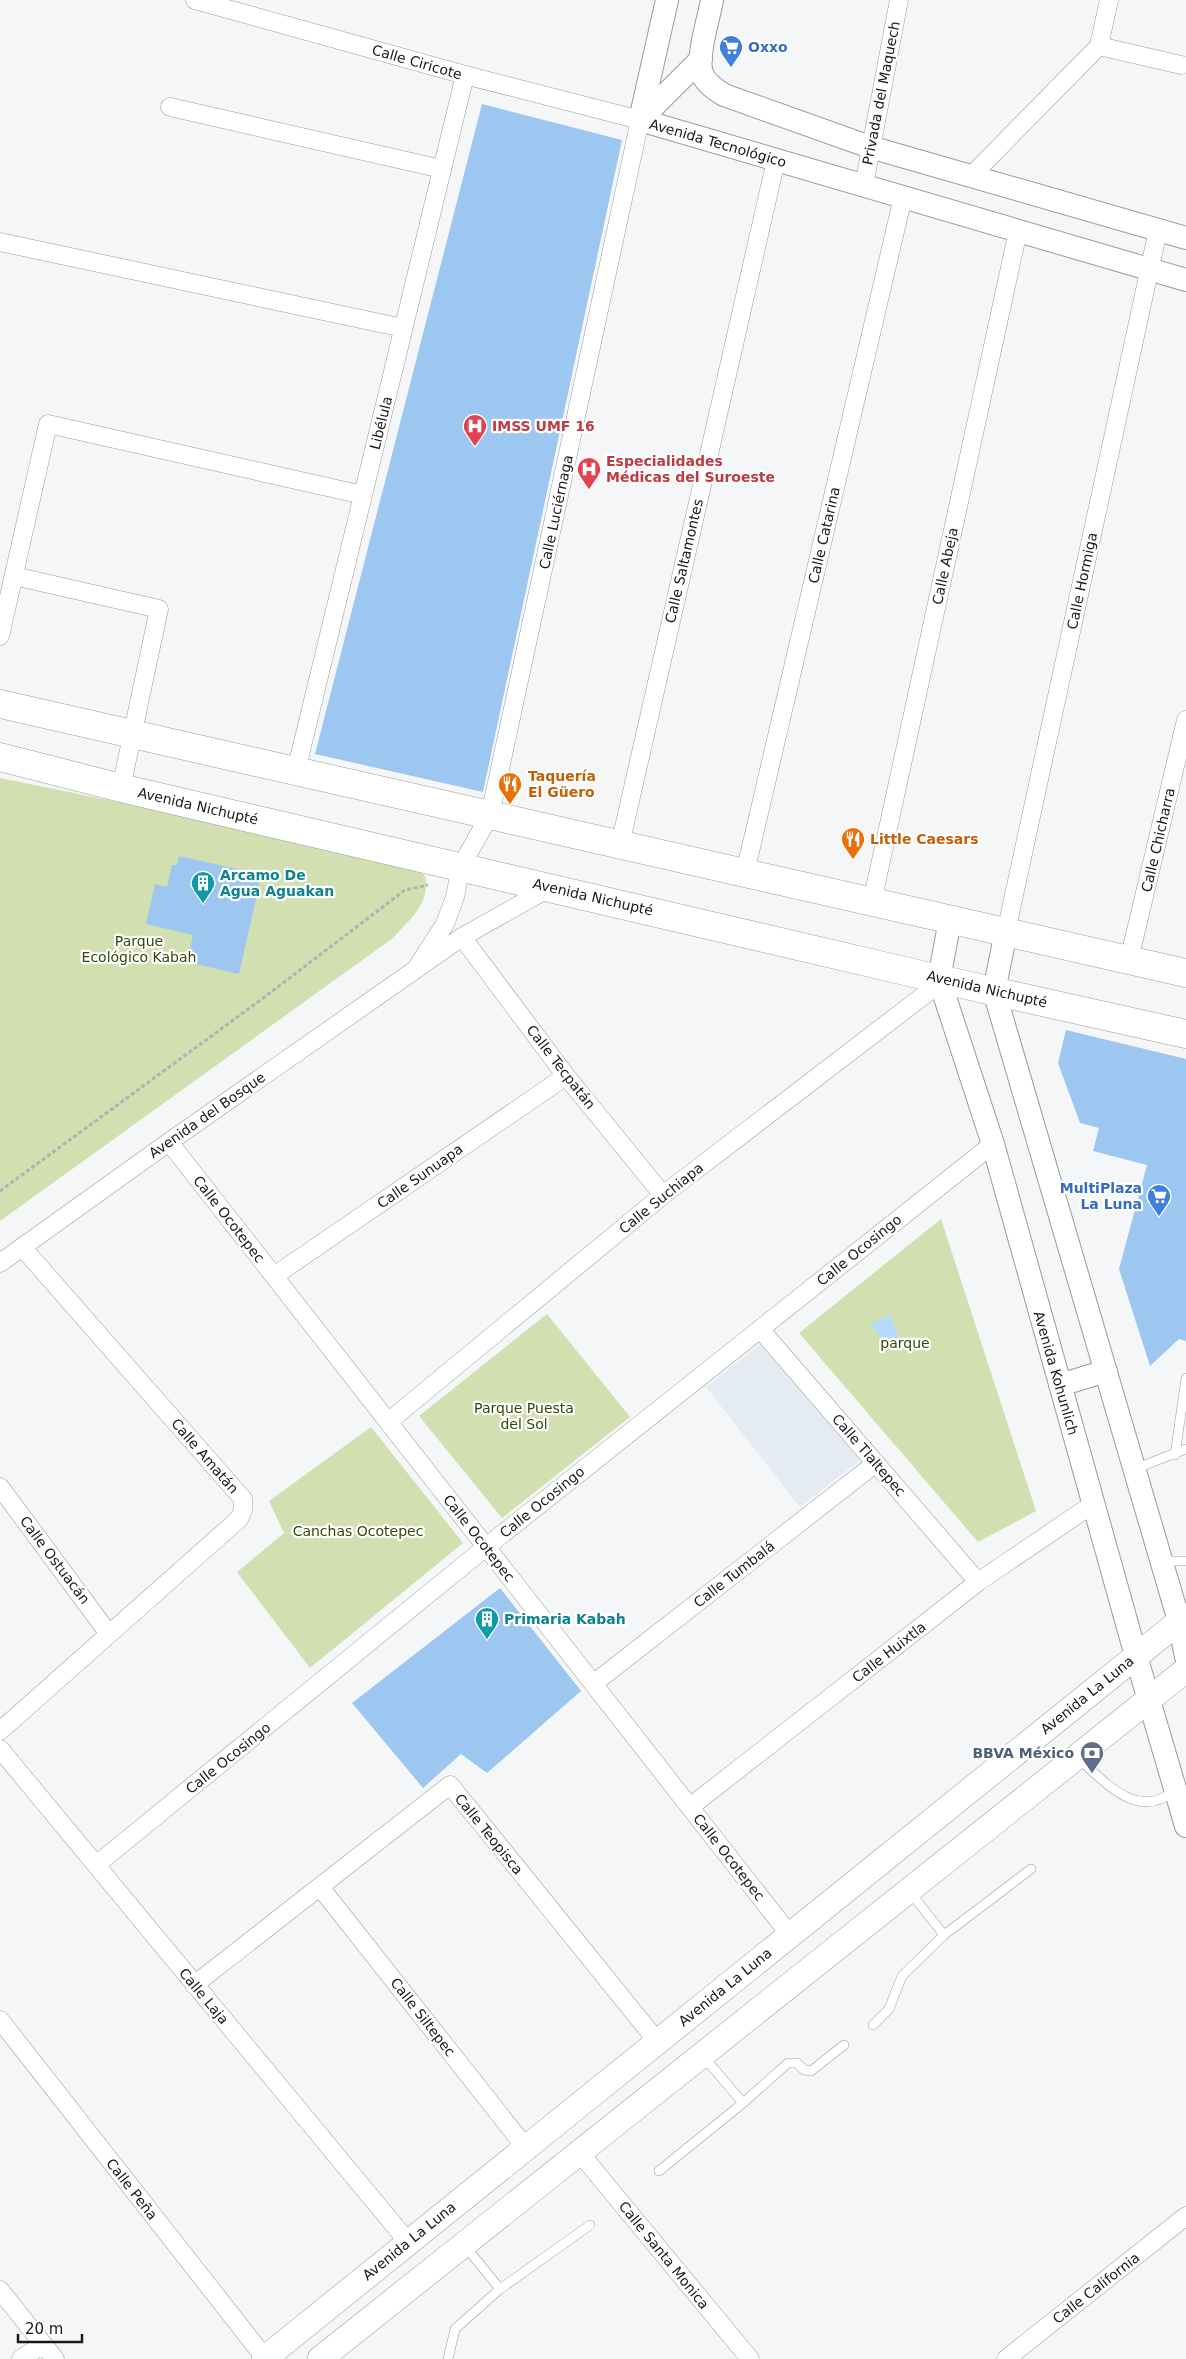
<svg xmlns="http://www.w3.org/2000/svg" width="1186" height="2359" viewBox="0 0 1186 2359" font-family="'DejaVu Sans',sans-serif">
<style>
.built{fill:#e5ebf2}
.green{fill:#d2dfb1}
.water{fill:#b4dcfa}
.building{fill:#9dc7f1}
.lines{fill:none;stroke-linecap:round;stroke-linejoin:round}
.service-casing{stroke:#9a9b9c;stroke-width:10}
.minor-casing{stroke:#9a9b9c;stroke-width:19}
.tertiary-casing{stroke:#9a9b9c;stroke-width:24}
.secondary-casing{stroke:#9a9b9c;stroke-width:26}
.primary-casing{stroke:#9a9b9c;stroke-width:29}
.path{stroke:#b0b1b2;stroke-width:3;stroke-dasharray:4 2.5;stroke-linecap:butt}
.service{stroke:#fff;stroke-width:9}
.minor{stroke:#fff;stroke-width:18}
.tertiary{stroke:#fff;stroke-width:22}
.secondary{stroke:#fff;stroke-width:25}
.primary{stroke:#fff;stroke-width:28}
.labels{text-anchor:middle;stroke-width:4.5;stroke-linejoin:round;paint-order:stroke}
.shop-label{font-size:14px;font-weight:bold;fill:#366cbe;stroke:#fff;text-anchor:start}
.street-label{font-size:14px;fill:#181919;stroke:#fff}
.health-label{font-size:14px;font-weight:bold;fill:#be3a42;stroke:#fff;text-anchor:start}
.food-label{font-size:14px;font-weight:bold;fill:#c56008;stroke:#fff;text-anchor:start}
.culture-label{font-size:14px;font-weight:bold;fill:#0d838f;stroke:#fff;text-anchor:start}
.park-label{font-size:14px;fill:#394404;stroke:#fff}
.service-label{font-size:14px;font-weight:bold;fill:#4e5e75;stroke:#fff;text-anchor:end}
</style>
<rect width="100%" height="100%" fill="#f5f6f7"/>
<!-- built -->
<path class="built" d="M763 1342 863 1458 800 1507 706 1387Z"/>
<!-- green -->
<path class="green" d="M0 778 369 853 409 864 425 876C431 903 410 919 393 938L0 1221Z
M941 1219 1036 1511 978 1542 799 1333Z
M547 1314 630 1417 502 1518 419 1416Z
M371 1427 463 1543 310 1668 237 1572 284 1533 269 1501Z"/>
<!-- water -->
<path class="water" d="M891 1315 898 1337 889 1346 870 1324Z"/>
<!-- building -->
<path class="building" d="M482 104 622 140 483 792 315 754Z
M179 856 255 873 253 879 260 881 239 974 187 962 193 935 146 924 155 884 167 887 172 865H177Z
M1066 1030 1186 1059V1341L1179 1339 1150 1366 1119 1269 1147 1165 1093 1151 1099 1128 1080 1123 1058 1063Z
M500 1588 581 1691 487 1773 461 1754 423 1788 352 1703Z"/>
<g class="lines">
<!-- service casing -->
<g class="service-casing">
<path id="service" d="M1175 1455 1186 1378
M1135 1469 1186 1449
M1162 1561H1186
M1077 1757C1105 1782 1138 1822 1175 1790
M944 1935 1031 1869
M873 2025 889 2009 902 1976 944 1935 910 1892
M743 2103 788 2063H797L804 2070 811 2071 844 2045
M659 2171 743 2103 703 2056
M500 2289 590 2225
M448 2359 455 2329 500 2289 465 2246"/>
</g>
<!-- minor casing -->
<g class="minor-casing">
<path id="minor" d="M195 0 465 75 640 120 490 815 461 866 455 897 445 924 416 969
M1099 46 1181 65
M170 107 442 169
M971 176 1099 46 1109 0
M864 185 899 0
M0 242 403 328
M14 576 159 609 121 788
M0 636 48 424 363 495
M296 771 465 75
M620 845 776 160
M745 873 903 197
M872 902 1018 231
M1006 932 1158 230
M462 937 566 1076 663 1195
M1129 960 1186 720
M169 1142 790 1935
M0 1263 169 1142 462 937 551 887
M274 1276 566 1076
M760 1329 978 1582
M388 1422 663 1195 940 983
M0 1487 109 1634
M593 1684 876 1463
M0 1731 239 1519 243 1510V1499L22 1247
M0 1749 408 2242
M690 1807 978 1582 1093 1504
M96 1865 486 1547 993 1144
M320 1887 526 2148
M194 1985 450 1785 657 2041
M0 2020 265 2358
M579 2152 750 2359
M0 2290 55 2359
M21 2359 43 2344
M1006 2359 1186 2216"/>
</g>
<!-- tertiary casing -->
<g class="tertiary-casing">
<path id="tertiary" d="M712 0C709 18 696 57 702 73 705 83 716 90 724 95L870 147 1186 238
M640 120 1186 280
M640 120 667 0
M640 120 701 59
M950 920 939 979 993 1144 1136 1656 1186 1826
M1006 932 994 991 1179 1621 1186 1657
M1060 1385 1106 1371"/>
</g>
<!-- secondary casing -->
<g class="secondary-casing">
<path id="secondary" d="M264 2359 1186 1616
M320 2359 1186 1670"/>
</g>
<!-- primary casing -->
<g class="primary-casing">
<path id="primary" d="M0 704 1186 973
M0 757 121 788 939 979 1186 1034"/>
</g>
<!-- path -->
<path class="path" d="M0 1191 262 999 405 890 428 885"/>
<!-- service -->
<use href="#service" class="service"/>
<!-- minor -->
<use href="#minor" class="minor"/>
<!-- tertiary -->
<use href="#tertiary" class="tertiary"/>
<!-- secondary -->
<use href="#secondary" class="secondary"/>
<!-- primary -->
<use href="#primary" class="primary"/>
</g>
<!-- icons -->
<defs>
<g id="supermarket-pin" transform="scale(1.25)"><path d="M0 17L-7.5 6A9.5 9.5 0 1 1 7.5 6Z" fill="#3f7fe0" stroke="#fff"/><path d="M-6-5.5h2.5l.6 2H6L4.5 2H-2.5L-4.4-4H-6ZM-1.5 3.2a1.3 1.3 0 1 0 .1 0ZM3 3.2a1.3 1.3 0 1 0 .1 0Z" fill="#fff"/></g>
<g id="hospital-pin" transform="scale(1.25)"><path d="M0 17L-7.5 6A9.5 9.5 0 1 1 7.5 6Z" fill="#e0444e" stroke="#fff"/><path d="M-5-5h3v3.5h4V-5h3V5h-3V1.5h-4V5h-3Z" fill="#fff"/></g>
<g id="restaurant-pin" transform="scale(1.25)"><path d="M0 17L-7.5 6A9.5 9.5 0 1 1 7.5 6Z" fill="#e8710a" stroke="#fff"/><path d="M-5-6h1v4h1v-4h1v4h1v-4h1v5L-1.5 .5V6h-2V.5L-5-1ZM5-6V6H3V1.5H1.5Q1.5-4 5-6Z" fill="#fff"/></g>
<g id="building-pin" transform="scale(1.25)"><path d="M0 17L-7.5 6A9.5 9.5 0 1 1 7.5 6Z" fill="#0f9aa8" stroke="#fff"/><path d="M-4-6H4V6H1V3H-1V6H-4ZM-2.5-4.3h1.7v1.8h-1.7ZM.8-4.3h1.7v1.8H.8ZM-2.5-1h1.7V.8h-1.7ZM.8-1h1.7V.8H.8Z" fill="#fff"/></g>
<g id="bank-pin" transform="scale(1.25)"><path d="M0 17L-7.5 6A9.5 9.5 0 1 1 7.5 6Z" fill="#5c6f8a" stroke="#fff"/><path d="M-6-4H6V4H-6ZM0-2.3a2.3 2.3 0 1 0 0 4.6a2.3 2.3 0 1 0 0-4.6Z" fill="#fff"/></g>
</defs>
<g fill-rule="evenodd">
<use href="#supermarket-pin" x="731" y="47"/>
<use href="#hospital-pin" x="475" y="426"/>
<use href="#hospital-pin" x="589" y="469"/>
<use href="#restaurant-pin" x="510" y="784"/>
<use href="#restaurant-pin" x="853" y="839"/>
<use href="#building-pin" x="203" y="883"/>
<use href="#supermarket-pin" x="1159" y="1196"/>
<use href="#building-pin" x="487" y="1619"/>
<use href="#bank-pin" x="1092" y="1753"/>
</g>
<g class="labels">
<!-- shop labels -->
<g class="shop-label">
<text x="748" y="52">Oxxo</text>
<text x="1142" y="1193" text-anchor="end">MultiPlaza<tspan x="1142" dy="16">La Luna</tspan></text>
</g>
<!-- street labels -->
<g class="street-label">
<text transform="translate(417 62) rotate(16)" y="5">Calle Ciricote</text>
<text transform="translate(881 93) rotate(-79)" y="5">Privada del Maquech</text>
<text transform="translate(718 143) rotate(16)" y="5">Avenida Tecnológico</text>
<text transform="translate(381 423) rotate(-76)" y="5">Libélula</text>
<text transform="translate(556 512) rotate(-78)" y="5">Calle Luciérnaga</text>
<text transform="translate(824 535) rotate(-77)" y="5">Calle Catarina</text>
<text transform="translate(684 561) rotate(-77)" y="5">Calle Saltamontes</text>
<text transform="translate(945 566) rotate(-78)" y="5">Calle Abeja</text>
<text transform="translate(1082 581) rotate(-78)" y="5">Calle Hormiga</text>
<text transform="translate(198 806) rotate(13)" y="5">Avenida Nichupté</text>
<text transform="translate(1158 840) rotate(-77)" y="5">Calle Chicharra</text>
<text transform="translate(593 897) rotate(13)" y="5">Avenida Nichupté</text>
<text transform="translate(987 989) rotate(13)" y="5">Avenida Nichupté</text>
<text transform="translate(561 1067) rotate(52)" y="5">Calle Tecpatán</text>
<text transform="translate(207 1115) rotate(-35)" y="5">Avenida del Bosque</text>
<text transform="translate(420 1176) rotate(-35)" y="5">Calle Sunuapa</text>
<text transform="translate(661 1198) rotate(-39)" y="5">Calle Suchiapa</text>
<text transform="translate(229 1219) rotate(52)" y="5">Calle Ocotepec</text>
<text transform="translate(859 1250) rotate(-39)" y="5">Calle Ocosingo</text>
<text transform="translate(1056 1373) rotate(74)" y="5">Avenida Kohunlich</text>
<text transform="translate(869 1455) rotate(49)" y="5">Calle Tlaltepec</text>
<text transform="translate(205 1456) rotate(49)" y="5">Calle Amatán</text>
<text transform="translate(542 1502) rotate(-39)" y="5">Calle Ocosingo</text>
<text transform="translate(479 1538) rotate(52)" y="5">Calle Ocotepec</text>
<text transform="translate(55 1560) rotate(53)" y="5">Calle Ostuacán</text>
<text transform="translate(734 1574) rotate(-38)" y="5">Calle Tumbalá</text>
<text transform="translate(889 1652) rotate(-38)" y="5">Calle Huixtla</text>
<text transform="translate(1087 1695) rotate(-39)" y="5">Avenida La Luna</text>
<text transform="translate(228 1758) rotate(-39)" y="5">Calle Ocosingo</text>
<text transform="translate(489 1834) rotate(51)" y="5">Calle Teopisca</text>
<text transform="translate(729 1857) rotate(52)" y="5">Calle Ocotepec</text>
<text transform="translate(725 1987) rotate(-39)" y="5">Avenida La Luna</text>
<text transform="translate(204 1996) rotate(50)" y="5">Calle Laja</text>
<text transform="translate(423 2017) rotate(52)" y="5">Calle Siltepec</text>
<text transform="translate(132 2189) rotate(52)" y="5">Calle Peña</text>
<text transform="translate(409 2241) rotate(-39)" y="5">Avenida La Luna</text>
<text transform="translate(664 2255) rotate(51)" y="5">Calle Santa Monica</text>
<text transform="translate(1096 2288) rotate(-38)" y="5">Calle California</text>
</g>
<!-- health labels -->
<g class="health-label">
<text x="492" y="431">IMSS UMF 16</text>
<text x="606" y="466">Especialidades<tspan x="606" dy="16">Médicas del Suroeste</tspan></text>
</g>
<!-- food labels -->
<g class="food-label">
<text x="528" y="781">Taquería<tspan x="528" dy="16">El Güero</tspan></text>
<text x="870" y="844">Little Caesars</text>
</g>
<!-- culture labels -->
<g class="culture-label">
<text x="220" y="880">Arcamo De<tspan x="220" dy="16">Agua Aguakan</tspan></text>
<text x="504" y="1624">Primaria Kabah</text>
</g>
<!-- park labels -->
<g class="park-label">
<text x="139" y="946">Parque<tspan x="139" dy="16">Ecológico Kabah</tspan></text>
<text x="905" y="1348">parque</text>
<text x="524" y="1413">Parque Puesta<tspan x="524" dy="16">del Sol</tspan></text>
<text x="358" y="1536">Canchas Ocotepec</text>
</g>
<!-- service labels -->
<g class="service-label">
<text x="1074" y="1758">BBVA México</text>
</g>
</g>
<!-- scale -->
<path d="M18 2334v8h64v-8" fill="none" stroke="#181919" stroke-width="2.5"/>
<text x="25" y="2334" font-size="15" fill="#181919" stroke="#ffffff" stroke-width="4" paint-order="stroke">20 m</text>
</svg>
